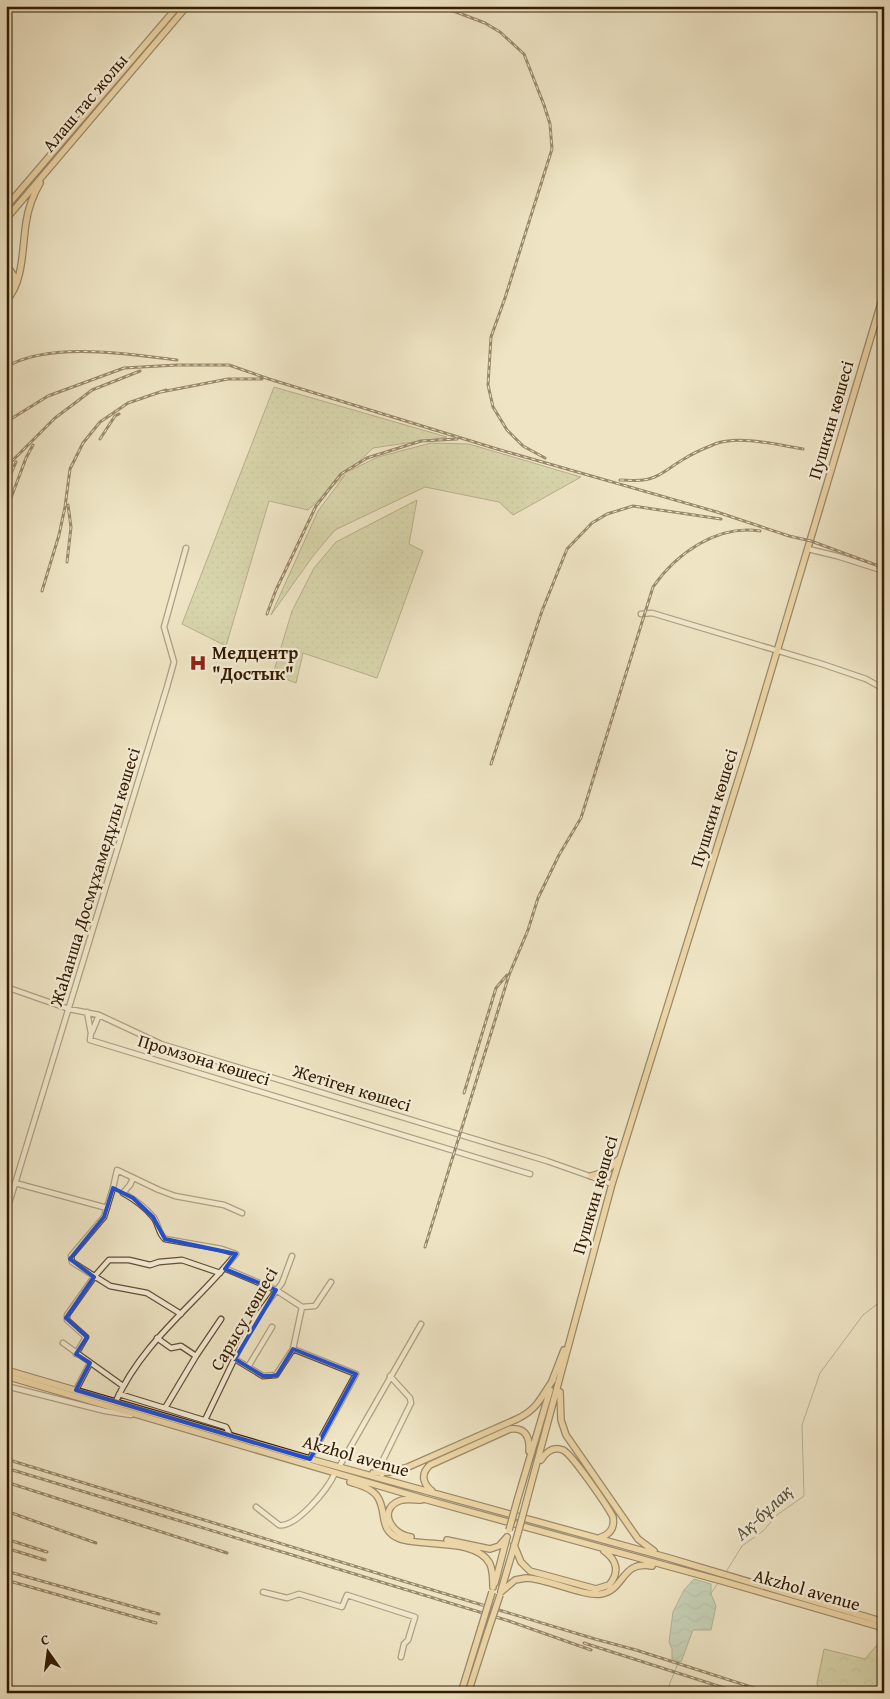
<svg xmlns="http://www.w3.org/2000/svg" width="890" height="1699" viewBox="0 0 890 1699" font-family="'Gentium Book Plus',serif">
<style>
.green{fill:url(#green-dots);stroke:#786f48}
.forest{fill:url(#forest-crowns);stroke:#786f48}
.water{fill:url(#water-waves);stroke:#717e69}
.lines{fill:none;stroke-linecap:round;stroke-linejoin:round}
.stream{stroke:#717e69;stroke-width:1}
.minor-casing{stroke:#624e31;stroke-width:7}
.major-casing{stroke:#331b00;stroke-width:8}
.minor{stroke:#f5eed9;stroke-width:4.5}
.major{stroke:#e8c282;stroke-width:5.5}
.rail-casing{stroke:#331b00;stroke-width:3}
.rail{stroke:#f5eed9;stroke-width:1;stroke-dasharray:4;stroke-linecap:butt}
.major-bridge-casing{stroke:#331b00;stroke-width:8;stroke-linecap:butt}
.major-bridge{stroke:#e8c282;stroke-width:5.5}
.marked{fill:none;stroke:#1d4ed8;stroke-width:4;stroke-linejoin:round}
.labels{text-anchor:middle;stroke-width:4.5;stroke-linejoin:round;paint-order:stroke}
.street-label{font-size:18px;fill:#331b00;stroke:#f5eed9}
.poi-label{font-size:18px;font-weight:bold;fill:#331b00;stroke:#f5eed9;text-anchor:start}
.water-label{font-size:19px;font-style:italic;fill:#57553d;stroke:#f5eed9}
</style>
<defs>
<pattern id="green-dots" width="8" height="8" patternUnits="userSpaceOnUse" patternTransform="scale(1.25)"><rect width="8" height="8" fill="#bec391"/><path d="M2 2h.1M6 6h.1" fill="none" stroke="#a4a77b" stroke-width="1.8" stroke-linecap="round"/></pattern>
<pattern id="forest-crowns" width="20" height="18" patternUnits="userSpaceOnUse" patternTransform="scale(1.25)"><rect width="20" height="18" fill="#bec391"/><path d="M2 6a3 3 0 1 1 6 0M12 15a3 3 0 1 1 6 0" fill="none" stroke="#a4a77b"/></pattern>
<pattern id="water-waves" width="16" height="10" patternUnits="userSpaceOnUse" patternTransform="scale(1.25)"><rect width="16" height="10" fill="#9bc0af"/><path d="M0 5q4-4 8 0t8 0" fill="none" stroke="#86a495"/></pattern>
</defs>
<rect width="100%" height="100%" fill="#efe5c5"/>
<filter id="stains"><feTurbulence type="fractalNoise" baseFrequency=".004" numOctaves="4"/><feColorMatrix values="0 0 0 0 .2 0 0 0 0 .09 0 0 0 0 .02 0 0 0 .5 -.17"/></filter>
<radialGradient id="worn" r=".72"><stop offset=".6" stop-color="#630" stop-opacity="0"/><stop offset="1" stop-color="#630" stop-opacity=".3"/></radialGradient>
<!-- green -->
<path class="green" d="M274 387 447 437 373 448 349 471 378 457 431 443 469 444 581 477 513 515 499 502 425 487 335 530 313 556 271 615 318 511 345 475 308 510 269 501 226 646 182 624Z
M417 500 409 544 423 551 377 678 303 653 296 683 273 674 292 611 314 568 336 542Z"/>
<!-- forest -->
<path class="forest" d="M882 1639 884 1640V1693H819L817 1683 824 1649 865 1659Z"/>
<!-- water -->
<path class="water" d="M694 1579 711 1584V1594L716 1606 711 1630H693L681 1662 672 1660V1649L669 1642 673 1612 684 1590Z"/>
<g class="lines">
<!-- stream -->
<path class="stream" d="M726 1572 742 1546 763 1531 777 1515 804 1496 802 1425 820 1373 863 1315 884 1299
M710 1595 718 1583
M666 1693 679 1661"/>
<!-- minor casing -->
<g class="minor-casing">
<path id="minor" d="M808 549 837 556 884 571
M641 614 652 613 822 664 866 679 884 689
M6 987 69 1009 99 1015 161 1044 547 1161 612 1184
M87 1012 91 1033 90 1040 530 1174
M92 1032 99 1015
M15 1183 107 1208
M6 1213 167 687 174 662 164 627 186 548
M224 1268 276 1290 302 1307
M181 1314 147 1293 110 1286 72 1262 71 1256 104 1217 113 1188 117 1170 159 1190 175 1196 224 1205 242 1213
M157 1338 171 1348 181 1346 196 1356
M63 1343 123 1386
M293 1349 356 1374 307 1464
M76 1354 86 1337 67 1320V1315L94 1277 109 1260H129L150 1265 159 1262 182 1260 220 1273
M235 1359 263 1376 276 1375 293 1349 302 1307 315 1306 331 1282
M248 1367 272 1327
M6 1386 105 1411 131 1415
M76 1390 90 1363
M119 1394 226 1427 230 1435
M116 1401C143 1341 196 1304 236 1254L222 1249 165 1239C158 1233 159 1225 154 1218 146 1208 134 1199 123 1193L130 1185 133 1178
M165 1408 196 1356 221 1319
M205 1420 243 1341 256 1318 282 1283 292 1256
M339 1467 421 1324
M382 1474V1462L411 1403 410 1398 390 1376
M256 1507 279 1525C296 1528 328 1489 335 1473
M263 1592 287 1598 299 1594 342 1607 347 1595 415 1617 408 1640 404 1644 401 1657
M6 1691 12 1693"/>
</g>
<!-- major casing -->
<g class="major-casing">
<path id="major" d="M6 207 178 6
M6 219 187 6
M6 264 14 276V285
M6 301C24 282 22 248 26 223 28 209 33 195 40 183
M591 1176 605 1172 619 1159
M6 1370 310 1459 669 1558 884 1622
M6 1376 424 1499 722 1581 884 1628
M552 1381 564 1350
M560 1392 561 1420 566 1435 638 1539 654 1551
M541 1460C546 1452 553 1446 563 1450 572 1454 608 1507 613 1517 615 1529 609 1535 599 1538
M373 1473 390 1472 408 1467 517 1419C539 1408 540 1398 553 1380
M350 1482C360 1485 371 1488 377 1496 388 1511 377 1530 400 1539 422 1547 478 1538 490 1564 493 1571 493 1580 493 1587
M432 1491C423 1484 420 1474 430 1465L510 1429C526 1427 530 1438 529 1451
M517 1501 550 1390
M526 1503 612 1184 749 745 884 293
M411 1537C388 1533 378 1507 402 1500 408 1499 415 1500 421 1500
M447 1540 490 1549 499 1546 507 1537
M514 1545 521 1562 530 1571 596 1589 609 1585C620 1572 617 1560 604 1551
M495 1583 507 1537
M501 1591 518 1533
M501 1592 515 1580 526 1578C546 1578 584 1597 601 1594 625 1590 621 1560 652 1566
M461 1693 481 1628
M468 1693 488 1631"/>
</g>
<!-- minor -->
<use href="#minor" class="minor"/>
<!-- major -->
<use href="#major" class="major"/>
<!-- rail casing -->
<g class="rail-casing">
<path id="rail" d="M428 6 456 12 485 23 500 32 524 54 544 105 550 124 552 149 505 298 491 337 488 385 493 407 507 430 523 446 545 458
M6 367C49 341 129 354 177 360
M161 392 228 379H262
M6 422 48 396 124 368 177 365H229L269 379 497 449 717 512 789 536 811 541 884 568
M100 439 115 416 119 414
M6 467 55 418 83 397 92 390 140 371
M620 480C628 480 636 481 643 480 658 479 671 466 684 459 693 453 705 448 715 444 739 435 778 445 803 449
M6 485 16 462
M11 498 26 458 33 445
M67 562 71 527 68 505
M42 591 59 535 65 507 70 469 83 443 100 422 128 403 166 390
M267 614 276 590 316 506 341 474 367 458 421 441 457 439
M491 764 542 611 567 549 592 523 607 514 633 506 721 519
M464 1093 496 988 507 975
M425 1247 509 975 528 930 538 898 559 855 581 818 653 587C676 554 717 524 760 531
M6 1459 393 1578 595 1639 636 1650 770 1693
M6 1468 509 1621 591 1650
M6 1482 227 1553
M6 1511 96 1543
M6 1539 47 1552
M6 1548 45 1560
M6 1571 159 1614
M6 1580 156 1623
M584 1643 740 1693"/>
</g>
<!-- rail -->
<use href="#rail" class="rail"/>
<!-- major-bridge casing -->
<g class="major-bridge-casing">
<path id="major-bridge" d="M509 1530 517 1501
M518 1533 526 1503
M481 1628 492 1592
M488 1631 500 1595"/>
</g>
<!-- major-bridge -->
<use href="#major-bridge" class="major-bridge"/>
</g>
<!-- marked area -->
<path d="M0 0H890V1699H0ZM113 1188 133 1198 153 1217 165 1239 236 1254 225 1269 276 1290 235 1359 263 1376H271L277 1375 293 1349 356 1374 310 1459 76 1390 90 1363 76 1354 87 1337 66 1318 94 1277 70 1259 104 1217Z" fill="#efe5c5" fill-opacity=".55" fill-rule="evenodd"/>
<path class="marked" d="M113 1188 133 1198 153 1217 165 1239 236 1254 225 1269 276 1290 235 1359 263 1376H271L277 1375 293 1349 356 1374 310 1459 76 1390 90 1363 76 1354 87 1337 66 1318 94 1277 70 1259 104 1217Z"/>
<!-- icons -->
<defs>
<g id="hospital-bare" transform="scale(1.35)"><path d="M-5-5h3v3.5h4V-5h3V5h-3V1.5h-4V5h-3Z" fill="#8f2418" stroke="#f5eed9" stroke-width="2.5" paint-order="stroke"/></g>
</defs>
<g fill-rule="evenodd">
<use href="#hospital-bare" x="198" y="663"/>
</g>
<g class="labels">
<!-- street labels -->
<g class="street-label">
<text transform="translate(85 103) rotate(-50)" y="6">Алаш тас жолы</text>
<text transform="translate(831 420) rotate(-74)" y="6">Пушкин көшесі</text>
<text transform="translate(714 808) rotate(-73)" y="6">Пушкин көшесі</text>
<text transform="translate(95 877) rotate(-73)" y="6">Жаһанша Досмұхамедұлы көшесі</text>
<text transform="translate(204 1060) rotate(17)" y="6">Промзона көшесі</text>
<text transform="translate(352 1088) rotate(17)" y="6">Жетіген көшесі</text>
<text transform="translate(595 1195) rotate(-74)" y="6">Пушкин көшесі</text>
<text transform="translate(244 1319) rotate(-60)" y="6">Сарысу көшесі</text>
<text transform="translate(356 1456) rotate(16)" y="6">Akzhol avenue</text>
<text transform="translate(807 1590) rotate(16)" y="6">Akzhol avenue</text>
</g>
<!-- poi labels -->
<g class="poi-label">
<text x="212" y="659">Медцентр<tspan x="212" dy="21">"Достык"</tspan></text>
</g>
<!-- water labels -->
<g class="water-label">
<text transform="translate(763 1512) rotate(-43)" y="7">Ақ-бұлақ</text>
</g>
</g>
<!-- margin -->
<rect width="890" height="1699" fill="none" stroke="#efe5c5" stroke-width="25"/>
<rect x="8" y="8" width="875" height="1684" fill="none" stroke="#331b00" stroke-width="2.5"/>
<rect x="12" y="12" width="865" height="1674" fill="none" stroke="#331b00"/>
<!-- north arrow -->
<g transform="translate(48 1652) rotate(346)" stroke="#f5eed9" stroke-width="4" paint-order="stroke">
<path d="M0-4L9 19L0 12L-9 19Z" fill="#331b00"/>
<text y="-8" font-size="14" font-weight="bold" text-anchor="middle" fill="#331b00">С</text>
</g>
<rect width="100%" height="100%" filter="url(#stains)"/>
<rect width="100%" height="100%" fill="url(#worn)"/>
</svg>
